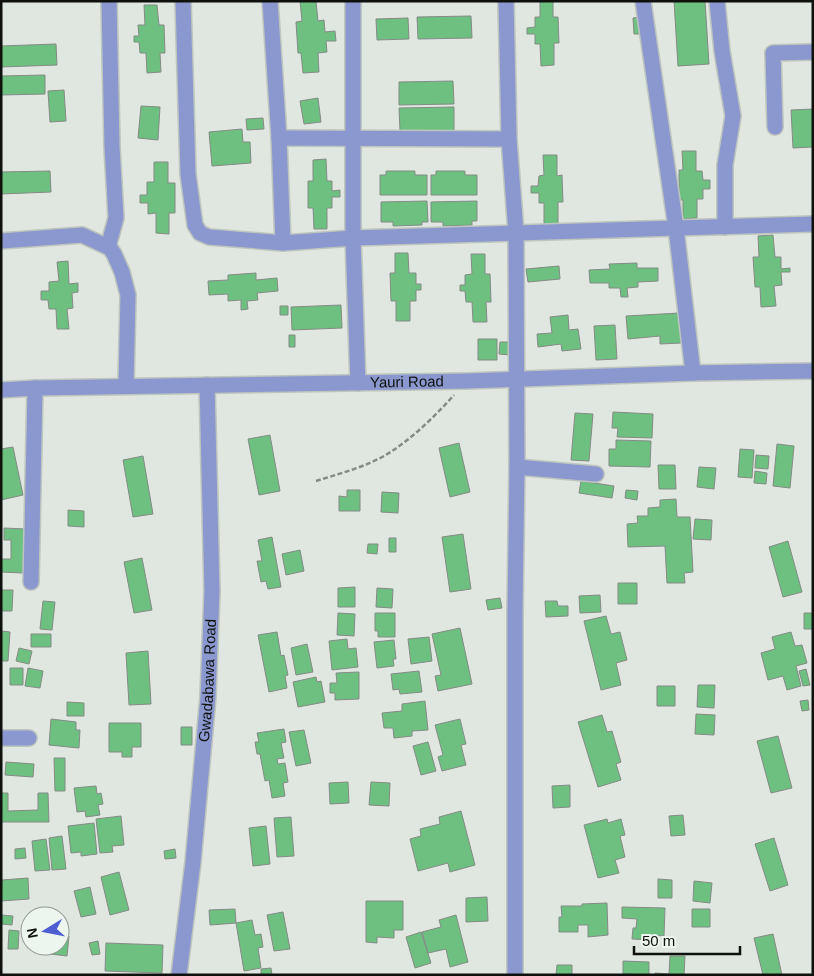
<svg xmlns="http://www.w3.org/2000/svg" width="814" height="976" viewBox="0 0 814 976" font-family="Arial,sans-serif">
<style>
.building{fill:#6dc080;stroke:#848b85}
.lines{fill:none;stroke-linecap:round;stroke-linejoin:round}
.minor-casing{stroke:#bec5be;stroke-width:18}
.path{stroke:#858b86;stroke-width:2.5;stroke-dasharray:5 2.5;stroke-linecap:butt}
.minor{stroke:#8a98cf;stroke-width:15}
.labels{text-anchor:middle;stroke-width:4;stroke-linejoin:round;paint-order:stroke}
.street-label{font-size:15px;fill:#0e110e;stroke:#ecf5ee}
</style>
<rect width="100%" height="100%" fill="#dfe7e0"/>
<!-- building -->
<path class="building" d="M300 1H316L318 21 324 20 325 32 335 31 336 41H326L327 52 318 53 319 72 303 73 301 53H298L296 22 302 21Z
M540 1H553V17H558L559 43H554V65L541 66 540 44H535V34H527V28L535 27V17H540Z
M674 1H705L709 64 678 66Z
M144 5H157L159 25H164L165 53H160L161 72 147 73 146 53H140L139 42H134V36H139L138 25H145Z
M471 16 472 38 418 39 417 17Z
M640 17 641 34H634L633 18Z
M408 18 409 39 377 40 376 19Z
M56 44 57 65 1 67V46Z
M45 75V94L1 95V76Z
M453 81 454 104 399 105V82Z
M64 90 66 121 50 122 48 91Z
M318 98 321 122 304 124 300 101Z
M141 106 160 107 158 140 138 138Z
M454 107V131H400L399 108Z
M813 109V147L793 148 791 110Z
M263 118 264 129 247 130 246 119Z
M242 129 243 142H250L251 163 212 166 209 132Z
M682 151H696V171H702L703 180H710V189H703V199H697V218L683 219V200H679V170H683Z
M543 155H557V176L562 175 563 202H558V224H544V203H539V193H531V186H538L539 176 544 175Z
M326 159 327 181H332V191L340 190V197H332V208H327V229H314L313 208H308V181H313V160Z
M154 162H168V183H175V213H169V234L156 233V213L148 214V203H140V195H147V182H154Z
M50 171 51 192 1 194V172Z
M386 171H415V175H427V195H380V175H386Z
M436 171H465V175H477V195H431V175H436Z
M427 201 428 222H422V225L393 226V222H381V202Z
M477 201V221H472V225L443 226V222H431V202Z
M773 235 775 257H781V269L790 268V272H781L782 285 774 286 776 306 761 307 760 287H755L753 257H759L758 236Z
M395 253H408L409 273H416V284H421V290H416V301H410V321H396V301H391L390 273H395Z
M471 254H485V274H490L491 302H486L487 322H473L472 302H466L465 291H460V285H465V275L472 274Z
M68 261 69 284 78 283V292L72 293 73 308 67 309 69 329H57L56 309H49L48 300H41V291H49V282L59 281 57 262Z
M637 263V268H658V281L638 282V287L627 288 628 297H621L620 288H609V283H590L589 270 610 269 609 264Z
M559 266 560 279 528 282 526 269Z
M256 273V280L277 278 278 291 257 293 258 300 247 301 248 309 241 310V300L228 301V294L209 295 208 281 228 280V275Z
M341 305 342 328 292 330 291 307Z
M280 306H288V315H280Z
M679 313 681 343 660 344V336L628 339 626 316Z
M568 315 569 330 578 329 581 349 562 351 561 344 538 347 537 334 552 333 550 317Z
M615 325 617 359 596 360 594 326Z
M289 335H295V347H289Z
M478 339H497V360H478Z
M500 342H511L510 355 499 354Z
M613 412 653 414 652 438 617 437 618 428H612Z
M575 413 593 414 589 461 571 460Z
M270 435 280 491 259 495 248 439Z
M616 440 651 441 650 467 609 466V449H616Z
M459 443 470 492 450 497 439 448Z
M777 444 794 446 790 488 773 486Z
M13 447 23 495 1 500V449Z
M740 449 754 450 752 478 738 477Z
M756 455 769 456 768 469 755 468Z
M143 456 153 514 133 517 123 460Z
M658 465H675L676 489H659Z
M699 467 716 468 714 489 697 487Z
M755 471 767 473 766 484 754 483Z
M581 481 614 486 612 498 579 493Z
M347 490H360V511H339V496L347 497Z
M626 490 638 491 637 500 625 498Z
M382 492 399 493 398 513 381 512Z
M676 499 677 517H690L693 572 684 573 685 583H667L665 546 628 547 627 524 638 523 637 516H648V508L660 507V500Z
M68 510 84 511V527L68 526Z
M695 519 712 520 711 540 693 539Z
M4 528 25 529 23 573 1 572V559H11V540H4Z
M463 534 471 589 450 592 442 537Z
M272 537 281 587 268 589 266 581 261 582 257 561H262L258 540Z
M389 538H396V552H389Z
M788 541 802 592 783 597 769 547Z
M368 544H378L377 554 367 553Z
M300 550 304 571 286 575 282 554Z
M142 558 152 610 134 613 124 562Z
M618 583H637V604H618Z
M355 587V607H338V588Z
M377 588 393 589 392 608 376 607Z
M1 590H13L12 611H1Z
M600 595 601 612 580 613 579 596Z
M500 598 502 608 488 610 486 600Z
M43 601 55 602 52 630 40 629Z
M545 601H557L558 606H568V616L546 617Z
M338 613 355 614 354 636 337 635Z
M375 613H395V637H378V631H375Z
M804 613H813V629H804Z
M606 616 611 634 620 632 627 660 616 663 621 685 601 690 584 621Z
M460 628 472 684 438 691 435 676 441 675 432 634Z
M1 631 10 632 8 661H1Z
M277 632 281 656 284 655 288 675 285 676 287 688 269 692 258 635Z
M791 632 795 646 802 645 807 663 796 666 801 686 787 690 783 676 768 680 761 653 775 649 772 637Z
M31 634H51V647H31Z
M429 637 432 661 411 664 408 639Z
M347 639 348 649 356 648 358 667 332 670 329 641Z
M394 640 396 659H393L394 666 377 668 374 642Z
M307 644 313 672 296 675 291 648Z
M19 648 32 651 29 664 16 661Z
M148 651 151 704 129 705 126 653Z
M10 668H23V685H10Z
M28 668 43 671 40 688 25 686Z
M806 669 810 685 803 686 799 671Z
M419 671 422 692 400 694 399 689 393 690 391 674Z
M359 672V699L335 700V693H330V683H337L336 673Z
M316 677 317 682 321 681 325 702 298 707 293 682Z
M698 685H715L714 708 697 707Z
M657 686H675V706H657Z
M808 700 809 710 802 711 800 701Z
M425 701 428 730 412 731V736L394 738 393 728H384L382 713 402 711V704Z
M67 702 84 703V716H67Z
M696 714 715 715 714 735 695 734Z
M602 715 607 732 612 731 621 762 616 764 621 780 598 787 578 722Z
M51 719 76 722V730H80L79 748 49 745Z
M460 719 466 744 461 745 466 765 442 771 438 757 443 755 435 725Z
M109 723H141V747H132V757H122V752H109Z
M181 727H192V745H181Z
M284 729 286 742 281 743 284 758 277 759 278 764 285 763 288 782 283 783 285 796 272 798 269 780 265 781 260 754H257L255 742H259L257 733Z
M304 730 311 763 296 766 289 732Z
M778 736 792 788 771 793 757 741Z
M428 742 436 771 421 775 413 746Z
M54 758H65V791H55Z
M6 762 34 764 33 777 5 775Z
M348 782 349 803 330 804 329 783Z
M371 782 390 783 389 806 369 805Z
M570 785V807L553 808 552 786Z
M96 786 97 794 101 793 103 804 98 805 100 815 86 817 85 811 77 812 74 788Z
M1 793H8V811L38 810V793H48L49 822H1Z
M461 811 475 865 450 872 448 863 418 871 410 839 421 836 420 829 440 824 439 817Z
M683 815 685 835 671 836 669 816Z
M121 816 124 845 112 846 113 852 100 853 96 819Z
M291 817 294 856 277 857 274 818Z
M607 819 608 823 621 819 625 835 620 836 625 857 615 860 619 873 598 878 584 825Z
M94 823 97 854 81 856V852L71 853 68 826Z
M266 826 270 864 253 866 249 828Z
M62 836 66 869 52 870 49 838Z
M774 838 788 885 770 891 755 844Z
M46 839 50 870 35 871 32 841Z
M25 848 26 858 15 859V849Z
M175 849 176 858 165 859 164 851Z
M119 872 129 910 110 915 101 877Z
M28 878 29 899 1 901 2 880Z
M658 879 672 880V898H658Z
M694 881 712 883 710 903 693 901Z
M90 887 96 914 81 917 74 891Z
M487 897 488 921 466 922V898Z
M366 901H403V930H394V938L377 937V943L366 942Z
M607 903 608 935 588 937V925H578V932H559V917H562L561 906H582V904Z
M622 907 665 908 664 936 652 935V940L632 939 633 928H636L637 919 622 918Z
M235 909 236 923 210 925 209 910Z
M692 909H710V927H692Z
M48 912 62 914 61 927 60 916H48Z
M283 912 290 949 274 951 267 915Z
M1 915 13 916 12 925 1 924Z
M456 915 468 962 450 967 446 949 428 953 422 932 441 927 439 920Z
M252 920 255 935 261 934 263 947 258 948 261 968 244 971 236 923Z
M9 930 19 931 18 949H8Z
M421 932 431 963 415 968 406 937Z
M773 934 782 975H763L754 938Z
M60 935 69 936 67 956 42 953 43 946H60Z
M98 941 100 954 92 955 89 943Z
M106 943 163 945 162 973 105 971Z
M670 956H685L684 975H655V973L669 974Z
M623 961 649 962V975L623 974Z
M557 965H572V975H556Z
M271 968 272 975H261V969Z"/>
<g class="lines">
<!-- minor casing -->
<g class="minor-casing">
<g id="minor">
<path d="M183 1 188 174 195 225 200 233 209 237 283 243 353 238 676 228 693 373"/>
<path d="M270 1 279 138 283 243"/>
<path d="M353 1V238L358 383"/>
<path d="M506 1 509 139 516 233 517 467 515 611V975"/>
<path d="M643 1 676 228 813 224"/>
<path d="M717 1 722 51 733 116 725 165V227"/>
<path d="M775 127 773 53 813 52"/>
<path d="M279 138 509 139"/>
<path d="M1 241 82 235 110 248 114 254 122 272 128 295 126 386"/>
<path d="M108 247 116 218 112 147 109 1"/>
<path id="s1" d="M1 390 35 388 467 381 693 373 813 371"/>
<path d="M517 467 596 474"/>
<path d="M31 582 35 388"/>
<path d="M1 738H29"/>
<path id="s2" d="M179 975 193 862 208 697 212 591 207 385"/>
</g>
</g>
<!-- path -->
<path class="path" d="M316 481C341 473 370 466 392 451 415 436 436 415 454 395"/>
<!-- minor -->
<use href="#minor" class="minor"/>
</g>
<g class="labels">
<!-- street labels -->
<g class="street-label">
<text dy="5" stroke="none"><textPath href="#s1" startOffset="406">Yauri Road</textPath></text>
<text dy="5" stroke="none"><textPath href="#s2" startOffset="296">Gwadabawa Road</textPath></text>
</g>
</g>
<!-- border -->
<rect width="814" height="976" fill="none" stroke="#0e110e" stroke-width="5"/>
<!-- north arrow -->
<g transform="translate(45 931) rotate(260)"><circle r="24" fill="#ecf5ee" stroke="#939a94"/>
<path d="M0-4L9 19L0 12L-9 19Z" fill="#4d5dd2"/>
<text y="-8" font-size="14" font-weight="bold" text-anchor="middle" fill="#0e110e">N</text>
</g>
<!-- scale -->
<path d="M634 946v8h106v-8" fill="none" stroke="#0e110e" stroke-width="2.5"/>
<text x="642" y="946" font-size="15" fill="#0e110e" stroke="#ecf5ee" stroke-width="4" paint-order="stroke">50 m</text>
</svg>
